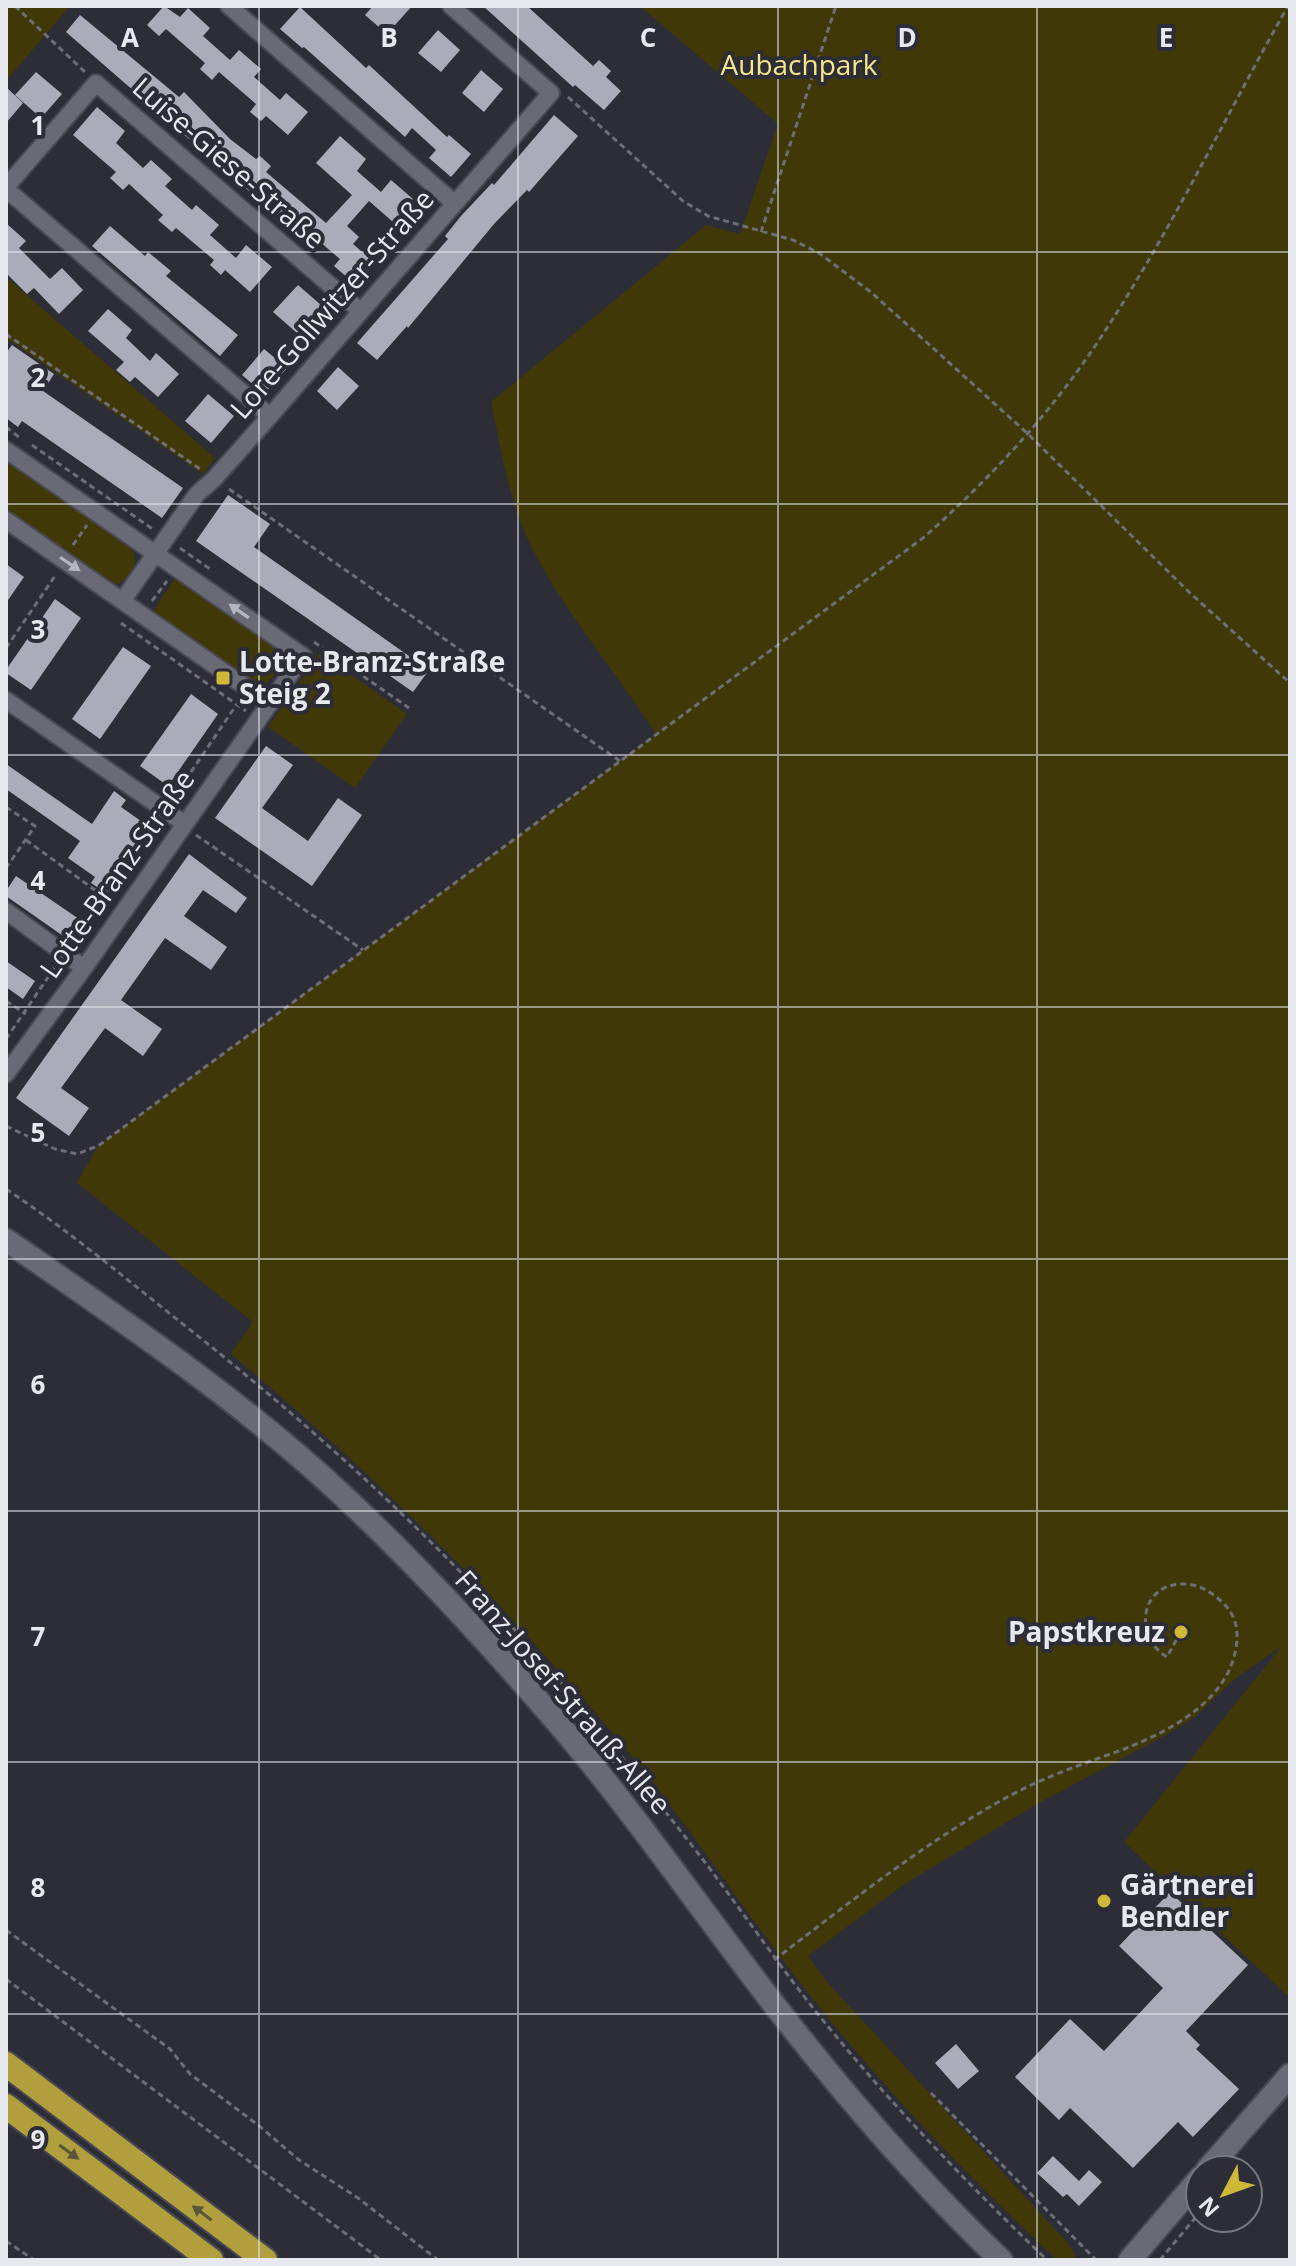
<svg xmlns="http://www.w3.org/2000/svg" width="1296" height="2266" viewBox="0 0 1296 2266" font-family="'Open Sans',sans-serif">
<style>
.green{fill:#413807}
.building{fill:#acabb9}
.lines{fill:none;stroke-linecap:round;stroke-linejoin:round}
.street-casing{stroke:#484851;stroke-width:20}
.secondary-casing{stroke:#484851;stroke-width:26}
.highway-casing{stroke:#484851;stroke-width:28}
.path{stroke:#6e6e77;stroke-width:3;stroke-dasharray:6 4;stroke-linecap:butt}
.street{stroke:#6a6a77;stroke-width:16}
.secondary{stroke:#6a6a77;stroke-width:22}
.highway{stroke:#b09f3c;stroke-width:24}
.oneway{fill:#b6b6bf}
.oneway2{fill:#5b5539}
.grid{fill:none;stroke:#e8e8ef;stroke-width:2;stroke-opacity:0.55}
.poi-dot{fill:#cfb837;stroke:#2d2d38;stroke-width:3}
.labels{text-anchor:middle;stroke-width:8;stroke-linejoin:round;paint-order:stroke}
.park-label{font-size:28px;fill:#f7e688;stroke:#2d2d38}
.street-label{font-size:28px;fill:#e8e8ef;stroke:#2d2d38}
.poi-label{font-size:28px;font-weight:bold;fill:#e8e8ef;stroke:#2d2d38;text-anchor:start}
.grid-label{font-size:26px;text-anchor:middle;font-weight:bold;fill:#e8e8ef;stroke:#2d2d38;stroke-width:8;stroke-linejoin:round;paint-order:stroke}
</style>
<rect width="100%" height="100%" fill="#2d2d38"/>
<!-- green -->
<path class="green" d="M6 6H70L6 81Z
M640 6H1290V1998L1124 1842 1282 1646 1236 1678 1196 1716 1166 1735 1037 1804 903 1885 808 1956 827 1982 1066 2241 1076 2256 1072 2260H1057C972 2181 893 2098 820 2008 759 1933 707 1851 647 1775 522 1620 383 1481 231 1354L253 1322 77 1183 98 1146 656 734C615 670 564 612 530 544 509 499 501 450 491 402L706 225 740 234 778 124Z
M6 277 215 458 203 474 6 338Z
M6 459 127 543C141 558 135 574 118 584L105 581 6 512Z
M176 577 274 648 280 665 277 672 267 683 252 682 152 613Z
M320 653 407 714 355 788 268 727Z"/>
<!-- building -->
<path class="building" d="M164 6 180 17 188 8 210 28 203 36 230 60 239 50 261 69 254 77 280 100 286 93 308 112 288 135 266 116 261 121 250 112 256 104 219 72 212 80 200 69 205 63 166 29 159 36 147 25Z
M373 6H412L387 34 365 15Z
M483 6H527L593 66 599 60 611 71 606 77 621 91 604 110 575 85 573 87Z
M300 7 366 68 369 65 447 137 449 135 471 154 451 177 429 158 436 150 412 128 405 137 304 47 302 48 280 29Z
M80 15 179 97 184 92 230 139 256 159 260 156 271 166 266 172 326 223 352 195 316 163 340 136 366 159 357 171 381 192 391 180 413 199 393 222 369 201 347 226 359 237 353 244 375 263 356 285 334 266 340 259 327 248 314 236 308 242 66 32Z
M438 30 460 50 441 72 418 53Z
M481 70 503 89 484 112 462 93Z
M36 72 62 94 41 118 15 95Z
M6 87 23 103 6 123Z
M97 107 125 131 116 143 143 168 151 160 172 179 165 186 192 210 196 205 219 225 210 235 236 258 246 245 272 267 250 292 225 270 221 275 210 265 214 260 176 228 172 232 158 220 163 215 129 184 123 190 110 178 116 172 73 135Z
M554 115 578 136 529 192 527 190 494 224 408 328 407 326 377 360 357 343 448 239 445 236 461 216 492 183 494 185Z
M6 223 26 241 19 248 50 279 62 268 83 290 59 314 34 288 27 294 6 273Z
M110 226 145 256 148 252 171 271 166 276 238 335 220 356 92 246Z
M298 285 321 305 297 333 273 312Z
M108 309 132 330 126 338 150 361 156 353 179 374 158 397 135 377 130 382 116 370 124 362 88 331Z
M12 345 54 374 43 391 183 488 162 518 22 421 18 427 6 418V353Z
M264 349 287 368 264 394 242 375Z
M338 367 359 386 337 410 317 391Z
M208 394 234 416 211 443 185 421Z
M228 495 270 524 254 547 429 670 413 692 196 541Z
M6 564 24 577 6 603Z
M55 599 81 618 31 690 6 673V670Z
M123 647 151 666 100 739 72 719Z
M191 694 218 714 168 786 140 766Z
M266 746 293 765 262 808 308 841 338 798 362 815 312 886 215 818Z
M6 764 92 824 114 791 126 800 121 807 148 826 103 891 91 883 95 877 68 858 80 841 6 789Z
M189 854 247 898 236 913 203 890 184 916 227 947 211 970 165 938 121 1000 162 1029 143 1056 105 1028 61 1088 89 1108 69 1136 16 1098Z
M16 876 79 919 66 938 6 896V891Z
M6 961 35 981 23 999 6 987Z
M1170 1892 1248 1965 1186 2031 1200 2045 1196 2049 1239 2089 1193 2137 1178 2122 1133 2168 1070 2108 1059 2120 1015 2077 1070 2019 1104 2051 1163 1988 1119 1946Z
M956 2044 979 2071 958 2089 935 2063Z
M1053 2156 1079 2181 1089 2170 1102 2182 1079 2206 1067 2194 1063 2197 1037 2173Z"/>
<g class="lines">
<!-- street casing -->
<g class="street-casing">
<path id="street" d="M229 6 454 203
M6 187 96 83 359 310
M6 189 270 416
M6 450 303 656 84 968 6 1074
M6 520 270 704
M123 600 197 494 214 479 270 416 551 93 451 6
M6 700 185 824
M6 911 84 968"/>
</g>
<!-- secondary casing -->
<g class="secondary-casing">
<path id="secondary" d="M6 1240C120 1319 237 1397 339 1492 416 1563 488 1642 557 1722 635 1813 702 1912 776 2007 845 2096 919 2182 1001 2260
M1207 2170 1290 2075
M1130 2260 1200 2178"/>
</g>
<!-- highway casing -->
<g class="highway-casing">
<path id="highway" d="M6 2064 265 2260
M6 2106 211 2260"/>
</g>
<!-- path -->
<path class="path" d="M15 6 85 72
M568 97 683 201 708 216 793 240 819 253 872 293 1027 433 1190 593 1290 683
M761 232 836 6
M6 334 200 469
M6 427 19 437
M32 445 154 530
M229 489 620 761
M73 545 87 525
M180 548 210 569
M152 601 167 581
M121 623 246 711
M314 642 409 708
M6 648 55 576
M174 797 237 704
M6 807 35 826 6 868
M196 835 363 950
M26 840 110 901
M72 941 156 823
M6 1001 26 1014
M6 1039 55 967
M6 1126 55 1149 77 1154 98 1146 923 538C992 477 1053 411 1103 334 1172 229 1226 115 1288 6
M6 1189C65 1228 119 1273 174 1317 316 1429 451 1551 567 1690 613 1746 659 1803 704 1861 748 1919 788 1979 835 2035 901 2115 973 2189 1047 2260
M6 1930 170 2049 190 2074 258 2125 299 2160 358 2198 438 2260
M774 1960C848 1904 921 1845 1002 1800 1039 1779 1079 1765 1119 1751 1166 1733 1227 1703 1236 1648 1239 1631 1236 1616 1224 1604 1212 1592 1198 1583 1181 1584 1138 1586 1135 1638 1167 1657L1179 1635
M6 1979 381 2260
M931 2093 1096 2260
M6 2241 34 2260
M1160 2260 1200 2212"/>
<!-- street -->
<use href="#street" class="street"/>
<!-- secondary -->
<use href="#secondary" class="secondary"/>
<!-- highway -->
<use href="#highway" class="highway"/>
</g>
<!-- one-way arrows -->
<defs><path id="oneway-solid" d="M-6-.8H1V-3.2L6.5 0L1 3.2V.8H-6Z" transform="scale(2)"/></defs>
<g class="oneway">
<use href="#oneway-solid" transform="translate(70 564) rotate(34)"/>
<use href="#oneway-solid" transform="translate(239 611) rotate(-145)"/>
</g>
<g class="oneway2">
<use href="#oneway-solid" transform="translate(69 2152) rotate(36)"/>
<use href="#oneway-solid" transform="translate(202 2213) rotate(-143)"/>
</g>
<!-- grid -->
<path class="grid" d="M259 6V2260M518 6V2260M778 6V2260M1037 6V2260M6 252H1290M6 504H1290M6 755H1290M6 1007H1290M6 1259H1290M6 1511H1290M6 1762H1290M6 2014H1290"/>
<!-- markers -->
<g class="poi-dot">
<rect x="215" y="670" width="16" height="16" rx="4"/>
<circle cx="1181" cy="1632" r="8"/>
<circle cx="1104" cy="1901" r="8"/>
</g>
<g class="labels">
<!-- park labels -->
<g class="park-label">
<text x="799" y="75">Aubachpark</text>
</g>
<!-- street labels -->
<g class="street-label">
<text transform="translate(229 163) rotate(41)" y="10">Luise-Giese-Straße</text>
<text transform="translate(332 304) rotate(-49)" y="10">Lore-Gollwitzer-Straße</text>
<text transform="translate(117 874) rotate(-55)" y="10">Lotte-Branz-Straße</text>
<text transform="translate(563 1692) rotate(49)" y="10">Franz-Josef-Strauß-Allee</text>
</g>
<!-- poi labels -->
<g class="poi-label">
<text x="239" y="672">Lotte-Branz-Straße<tspan x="239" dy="32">Steig 2</tspan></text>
<text x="1165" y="1642" text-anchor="end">Papstkreuz</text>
<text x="1120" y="1895">Gärtnerei<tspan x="1120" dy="32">Bendler</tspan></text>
</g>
</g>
<g class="grid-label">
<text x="130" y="47">A</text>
<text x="389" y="47">B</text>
<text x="648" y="47">C</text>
<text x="907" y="47">D</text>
<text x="1166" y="47">E</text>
<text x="38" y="135">1</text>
<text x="38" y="387">2</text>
<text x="38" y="639">3</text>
<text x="38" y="890">4</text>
<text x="38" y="1142">5</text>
<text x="38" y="1394">6</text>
<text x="38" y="1646">7</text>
<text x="38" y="1897">8</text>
<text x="38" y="2149">9</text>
</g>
<!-- border -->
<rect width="1296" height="2266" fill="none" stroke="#e8e8ef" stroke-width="16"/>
<!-- north arrow -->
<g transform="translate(1224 2194) rotate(229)"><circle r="38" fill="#2d2d38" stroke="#787881" stroke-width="2"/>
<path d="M0-6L14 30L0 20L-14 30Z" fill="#cfb837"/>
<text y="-12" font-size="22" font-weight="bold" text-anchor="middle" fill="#e8e8ef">N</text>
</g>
</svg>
